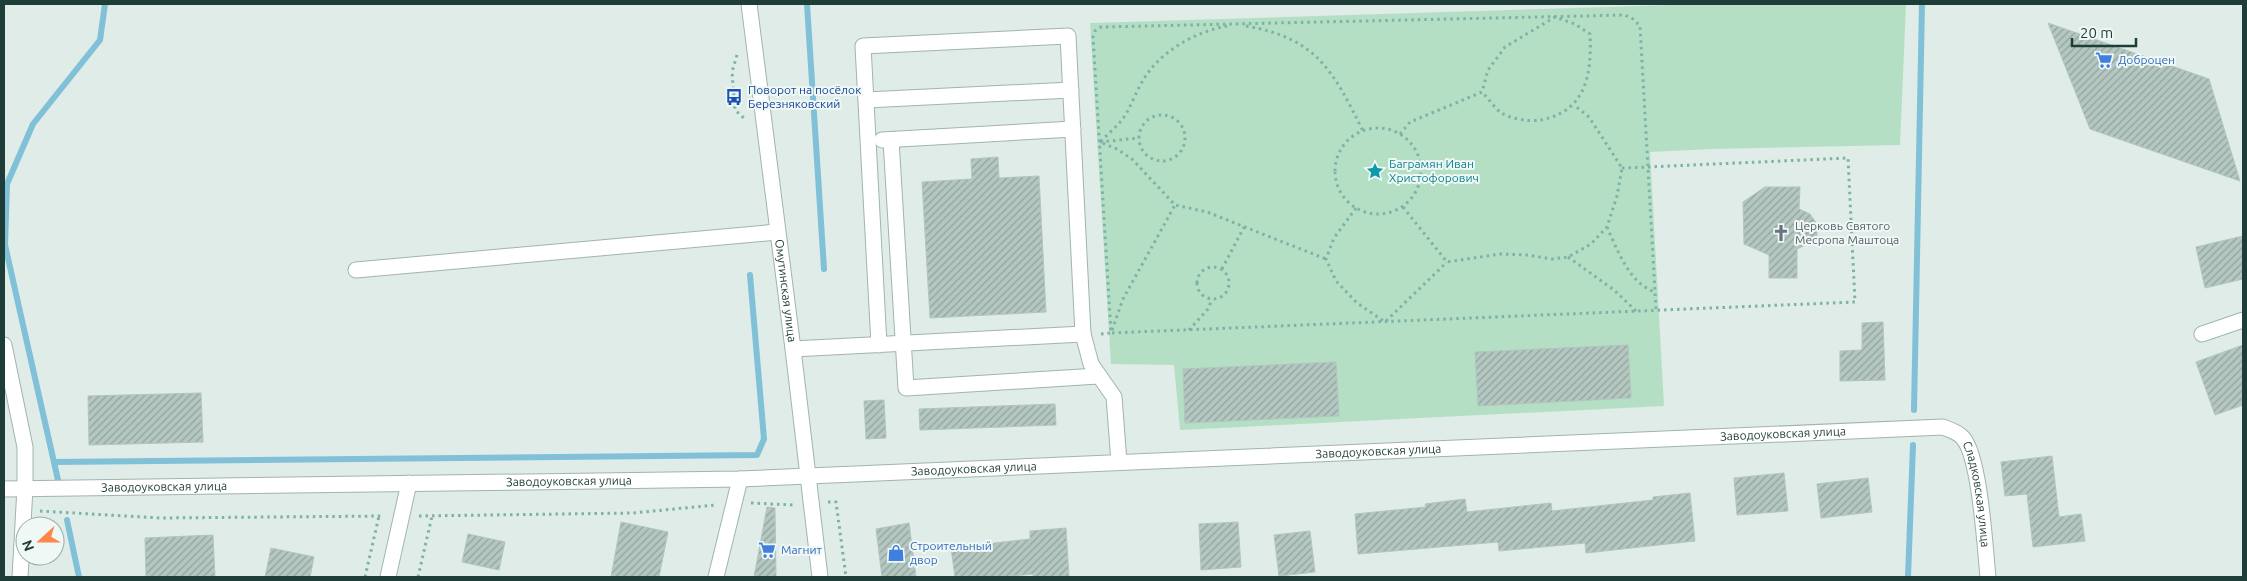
<svg xmlns="http://www.w3.org/2000/svg" width="2247" height="581" viewBox="0 0 2247 581" font-family="Ubuntu,sans-serif">
<style>
.green{fill:#b5dfc5}
.lines{fill:none;stroke-linecap:round;stroke-linejoin:round}
.stream{stroke:#81c1d7;stroke-width:6}
.building{fill:url(#building-hatch);stroke:#b1c6bf}
.minor-casing{stroke:#a1b4af;stroke-width:17}
.path{stroke:#7cb2a7;stroke-width:3;stroke-dasharray:2.5 4;stroke-linecap:butt}
.minor{stroke:#fff;stroke-width:15}
.labels{text-anchor:middle;stroke-width:4;stroke-linejoin:round;paint-order:stroke}
.shop-label{font-size:12px;fill:#366cbe;stroke:#eff8f5;text-anchor:start}
.transit-label{font-size:12px;fill:#164399;stroke:#eff8f5;text-anchor:start}
.culture-label{font-size:12px;fill:#0d838f;stroke:#eff8f5;text-anchor:start}
.worship-label{font-size:12px;fill:#5b616d;stroke:#eff8f5;text-anchor:start}
.street-label{font-size:12px;fill:#1e3d38;stroke:#eff8f5}
</style>
<defs>
<pattern id="building-hatch" width="6" height="6" patternUnits="userSpaceOnUse" patternTransform="scale(1.25)"><rect width="6" height="6" fill="#b4c7c0"/><path d="M-1 1l2-2M0 6l6-6M5 7l2-2" fill="none" stroke="#92a39d"/></pattern>
</defs>
<rect width="100%" height="100%" fill="#dfece7"/>
<!-- green -->
<path class="green" d="M1705 4H1906L1900 145 1712 149 1650 152 1664 406 1180 430 1174 365 1111 364 1090 23Z"/>
<g class="lines">
<!-- stream -->
<path class="stream" d="M807 4 824 269
M1914 410 1922 4
M54 462 757 455 764 439 750 275
M58 480 5 245 7 184 33 124 100 40 105 4
M67 520 79 577
M1908 577 1913 445"/>
</g>
<!-- building -->
<path class="building" d="M2048 23 2209 79 2240 181 2090 129Z
M998 157 999 178 1039 176 1046 312 930 318 922 182 972 179 971 159Z
M1765 187H1800L1799 209 1810 214 1817 224V236L1813 241 1797 249V278H1769V255L1744 244 1743 202Z
M2243 236V279L2205 288 2196 247Z
M1883 322 1885 380 1840 381V351L1862 350V323Z
M1628 345 1631 398 1478 406 1475 352Z
M2243 345V405L2215 415 2196 362Z
M1336 362 1339 416 1185 423 1183 369Z
M201 393 203 442 89 445 88 396Z
M884 400 886 438 866 439 864 401Z
M1055 404 1056 425 920 430 919 409Z
M2052 456 2059 517 2081 514 2085 541 2033 547 2027 494 2005 496 2001 462Z
M1784 473 1788 511 1737 515 1734 478Z
M1868 478 1872 512 1821 518 1817 484Z
M1690 493 1695 541 1586 553 1585 543 1499 551 1498 542 1358 554 1355 514 1426 507 1425 504 1465 499 1467 512 1551 503 1552 511 1653 500V497Z
M767 507 775 508 776 577H754Z
M621 522 668 532 659 577H611Z
M1238 522 1241 567 1201 570 1199 524Z
M909 523 916 577H882L876 529Z
M1066 528 1069 577H1033V574L1002 577H955L951 548 1030 539V531Z
M1310 531 1315 572 1279 576 1274 535Z
M468 534 505 542 499 570 462 562Z
M213 535 215 577H146L145 538Z
M271 548 314 557 310 577H265Z"/>
<g class="lines">
<!-- minor casing -->
<g class="minor-casing">
<g id="minor">
<path id="s1" d="M749 4 793 349 820 577"/>
<path d="M866 100 1071 90"/>
<path d="M882 140 1073 129"/>
<path d="M891 140 906 388 1098 376"/>
<path d="M356 270 777 232"/>
<path d="M1083 334 1091 364 1114 397 1119 462"/>
<path d="M2202 334 2243 320"/>
<path d="M4 345 25 447V488L20 577"/>
<path d="M793 349 1083 334 1068 36 863 46 879 345"/>
<path id="s2" d="M4 489 740 479 1943 427C1950 430 1958 432 1963 438 1980 457 1985 548 1988 577"/>
<path d="M388 577 409 483"/>
<path d="M716 577 740 479"/>
</g>
</g>
<!-- path -->
<path class="path" d="M1227 26C1194 32 1159 52 1142 82 1135 94 1130 109 1122 120 1115 128 1107 135 1100 142L1117 149 1132 159 1175 205 1207 212 1326 259
M1246 26C1317 38 1333 71 1363 131
M737 55 732 72 735 110 745 119
M1139 138a23 23 0 1 1 46 0a23 23 0 1 1-46 0Z
M1335 171a43 43 0 1 1 86 0a43 43 0 1 1-86 0Z
M1400 134 1410 122 1482 92 1488 70 1505 47 1555 17 1575 24 1590 34C1592 75 1586 111 1541 120 1529 122 1510 119 1500 112 1494 107 1488 98 1482 92
M1100 142 1139 138
M1622 168 1648 167 1848 158 1855 302 1111 333 1093 37 1095 31 1101 27 1625 15 1633 19 1640 26 1655 292 1656 310
M1403 207 1447 262 1500 254 1528 255 1552 259 1568 257 1591 244 1607 227 1617 196 1622 168 1589 117 1574 105
M1356 208 1334 238 1326 259 1336 281 1357 303 1385 322 1447 262
M1607 227C1618 251 1629 283 1655 292
M1568 257 1614 290 1636 311
M1197 283a16 16 0 1 1 32 0a16 16 0 1 1-32 0Z
M1222 269 1244 227
M1189 330 1208 309 1212 299
M1101 334 1111 333 1123 299 1175 205
M828 502H836L846 577
M751 503 794 505
M40 511 161 518 383 516
M419 516 633 513 715 505
M365 577 379 516
M418 577 432 516"/>
<!-- minor -->
<use href="#minor" class="minor"/>
</g>
<!-- icons -->
<defs>
<g id="supermarket-bare" transform="scale(1.35)"><path d="M-6-5.5h2.5l.6 2H6L4.5 2H-2.5L-4.4-4H-6ZM-1.5 3.2a1.3 1.3 0 1 0 .1 0ZM3 3.2a1.3 1.3 0 1 0 .1 0Z" fill="#3f7fe0" stroke="#eff8f5" stroke-width="2.5" paint-order="stroke"/></g>
<g id="bus-bare" transform="scale(1.35)"><path d="M-5-6H5V4H4V6H2V4H-2V6H-4V4H-5ZM-3.5-4V0h7V-4ZM-3.5 1.2v1.5H-2V1.2ZM2 1.2v1.5H3.5V1.2Z" fill="#1a4fb4" stroke="#eff8f5" stroke-width="2.5" paint-order="stroke"/></g>
<g id="sight-bare" transform="scale(1.35)"><path d="M0-6L1.8-2.2L6-1.7L2.9 1.2L3.7 5.4L0 3.3L-3.7 5.4L-2.9 1.2L-6-1.7L-1.8-2.2Z" fill="#0f9aa8" stroke="#eff8f5" stroke-width="2.5" paint-order="stroke"/></g>
<g id="church-bare" transform="scale(1.35)"><path d="M-1.2-6h2.4v3.5h3.3v2.4h-3.3V6h-2.4V-.1h-3.3v-2.4h3.3Z" fill="#6b7280" stroke="#eff8f5" stroke-width="2.5" paint-order="stroke"/></g>
<g id="shop-bare" transform="scale(1.35)"><path d="M-5-2.5h2.3a2.7 3.5 0 0 1 5.4 0H5L5.5 6h-11ZM-1.5-2.5h3a1.5 2.3 0 0 0-3 0Z" fill="#3f7fe0" stroke="#eff8f5" stroke-width="2.5" paint-order="stroke"/></g>
</defs>
<g fill-rule="evenodd">
<use href="#supermarket-bare" x="2104" y="60"/>
<use href="#bus-bare" x="734" y="97"/>
<use href="#sight-bare" x="1375" y="171"/>
<use href="#church-bare" x="1781" y="233"/>
<use href="#supermarket-bare" x="767" y="550"/>
<use href="#shop-bare" x="896" y="553"/>
</g>
<g class="labels">
<!-- shop labels -->
<g class="shop-label">
<text x="2118" y="64">Доброцен</text>
<text x="910" y="550">Строительный<tspan x="910" dy="14">двор</tspan></text>
<text x="781" y="554">Магнит</text>
</g>
<!-- transit labels -->
<g class="transit-label">
<text x="748" y="94">Поворот на посёлок<tspan x="748" dy="14">Березняковский</tspan></text>
</g>
<!-- culture labels -->
<g class="culture-label">
<text x="1389" y="168">Баграмян Иван<tspan x="1389" dy="14">Христофорович</tspan></text>
</g>
<!-- worship labels -->
<g class="worship-label">
<text x="1795" y="230">Церковь Святого<tspan x="1795" dy="14">Месропа Маштоца</tspan></text>
</g>
<!-- street labels -->
<g class="street-label">
<text dy="4" stroke="none"><textPath href="#s1" startOffset="289">Омутинская улица</textPath></text>
<text dy="4" stroke="none"><textPath href="#s2" startOffset="1780">Заводоуковская улица</textPath></text>
<text dy="4" stroke="none"><textPath href="#s2" startOffset="1375">Заводоуковская улица</textPath></text>
<text dy="4" stroke="none"><textPath href="#s2" startOffset="970">Заводоуковская улица</textPath></text>
<text dy="4" stroke="none"><textPath href="#s2" startOffset="565">Заводоуковская улица</textPath></text>
<text dy="4" stroke="none"><textPath href="#s2" startOffset="160">Заводоуковская улица</textPath></text>
<text dy="4" stroke="none"><textPath href="#s2" startOffset="2022">Сладковская улица</textPath></text>
</g>
</g>
<!-- border -->
<rect width="2247" height="581" fill="none" stroke="#1e3d38" stroke-width="10"/>
<!-- north arrow -->
<g transform="translate(40 541) rotate(249)"><circle r="24" fill="#eff8f5" stroke="#9bada9"/>
<path d="M0-4L9 19L0 12L-9 19Z" fill="#ff874a"/>
<text y="-8" font-size="14" font-weight="bold" text-anchor="middle" fill="#1e3d38">N</text>
</g>
<!-- scale -->
<path d="M2072 38v8h64v-8" fill="none" stroke="#1e3d38" stroke-width="2.5"/>
<text x="2080" y="38" font-size="15" fill="#1e3d38" stroke="#eff8f5" stroke-width="4" paint-order="stroke">20 m</text>
</svg>
